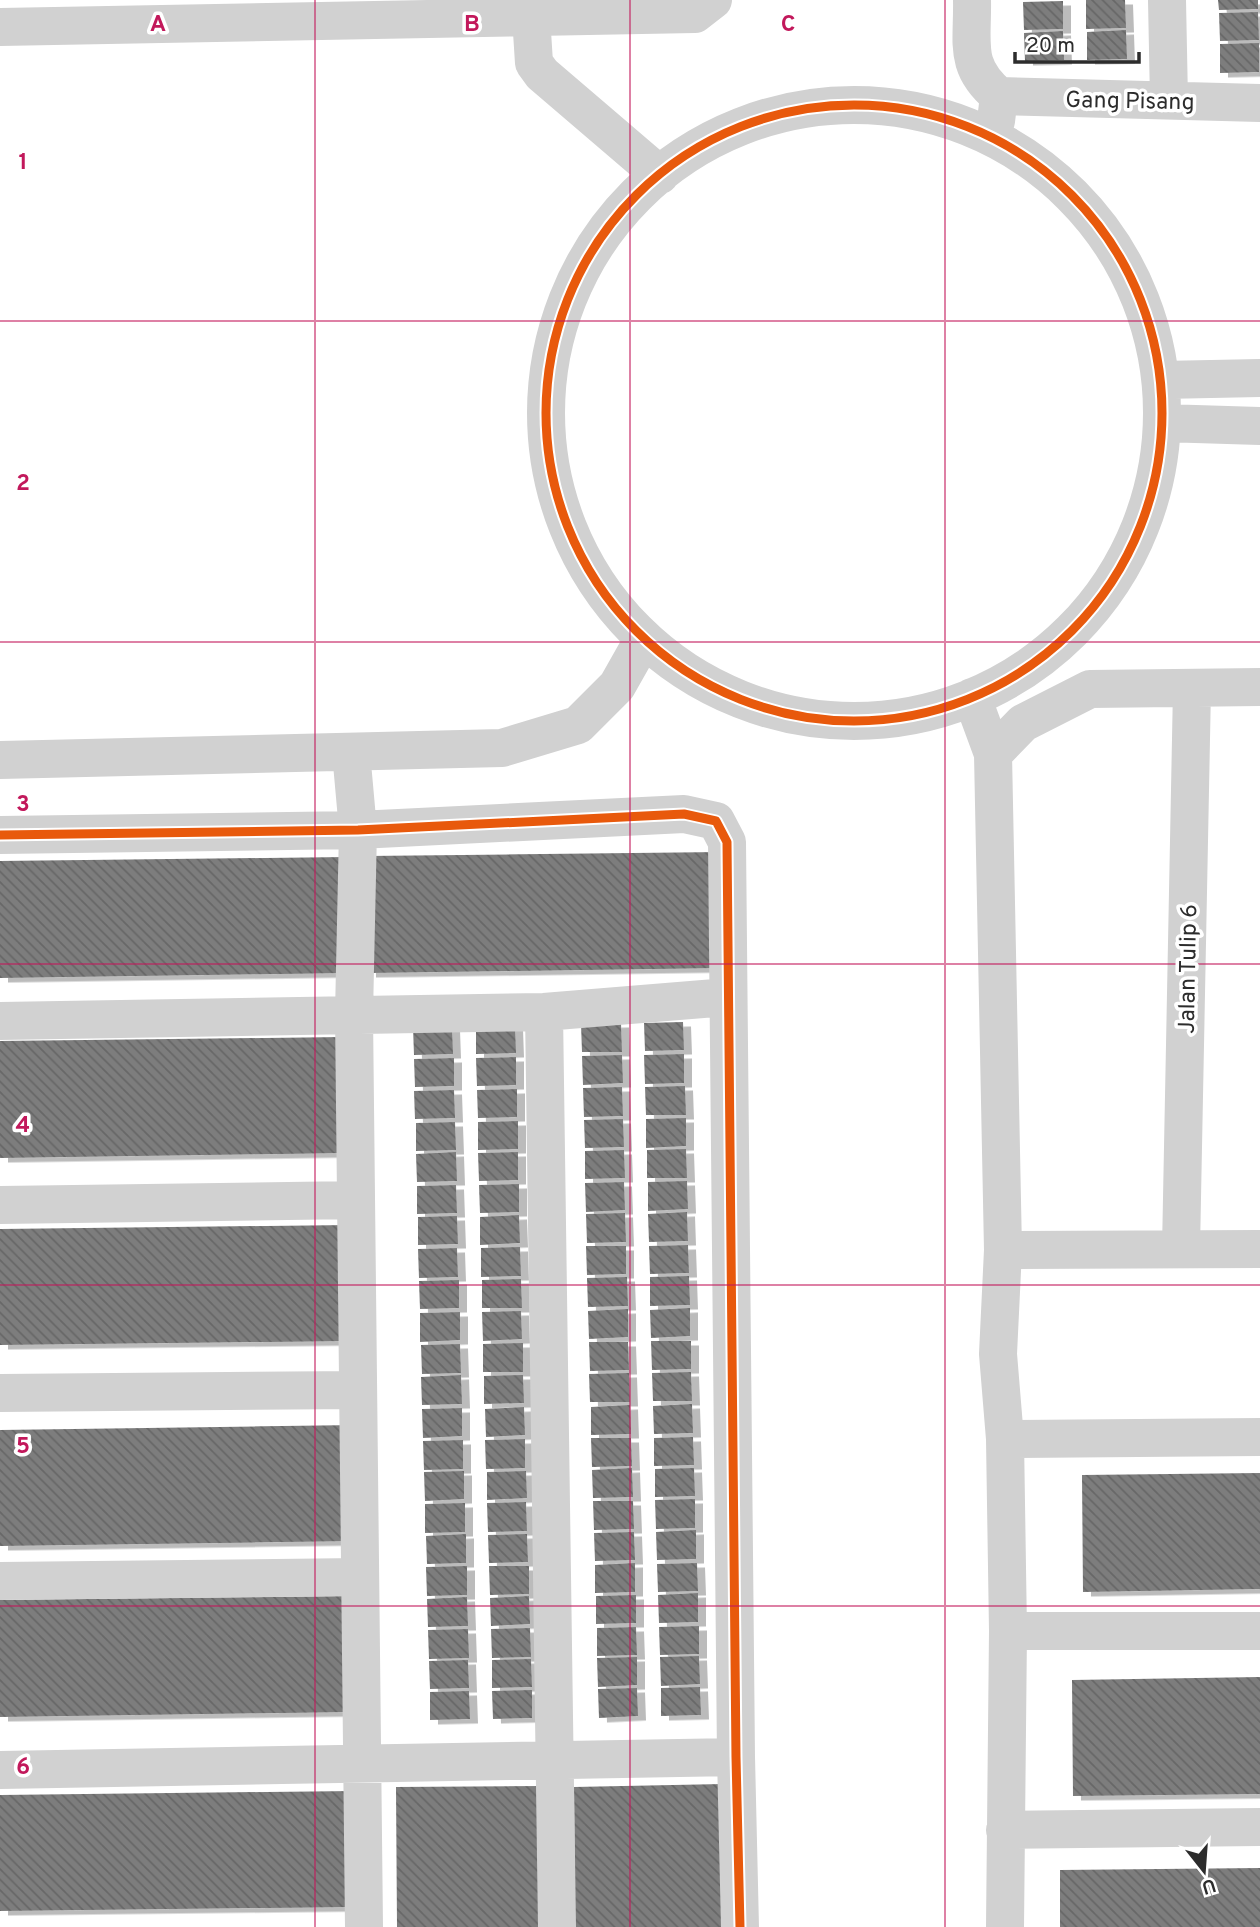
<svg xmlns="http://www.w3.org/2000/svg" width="1260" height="1927" viewBox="0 0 1260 1927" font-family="Overpass,sans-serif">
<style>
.building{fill:url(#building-back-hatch);filter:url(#shadow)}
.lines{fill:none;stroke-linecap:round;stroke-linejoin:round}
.minor{stroke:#d1d1d1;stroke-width:38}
.cycleway-casing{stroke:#fff;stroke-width:13}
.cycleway{stroke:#e8590c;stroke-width:9}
.grid{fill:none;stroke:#c2185b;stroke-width:2;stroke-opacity:0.55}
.labels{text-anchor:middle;stroke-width:7;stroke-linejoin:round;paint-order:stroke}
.street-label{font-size:23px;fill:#2c2c2c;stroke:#fff}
.grid-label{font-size:23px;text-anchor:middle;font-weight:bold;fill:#c2185b;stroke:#fff;stroke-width:7;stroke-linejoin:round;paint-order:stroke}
</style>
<defs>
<pattern id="building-back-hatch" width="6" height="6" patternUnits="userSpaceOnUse" patternTransform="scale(1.75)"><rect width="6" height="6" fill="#7d7d7d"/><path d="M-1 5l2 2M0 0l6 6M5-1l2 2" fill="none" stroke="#676767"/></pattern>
<filter id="shadow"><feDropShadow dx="8" dy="4.5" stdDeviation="0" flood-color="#0004"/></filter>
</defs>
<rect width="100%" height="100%" fill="#fff"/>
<!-- building -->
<path class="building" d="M1086 0H1125L1126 28 1086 29Z
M1218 0H1258V9L1219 10Z
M1063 1V29L1024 30 1023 2Z
M1258 12 1259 40 1220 41 1219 13Z
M1126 30 1127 59 1087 60V32Z
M1063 31 1064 60 1025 61 1024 33Z
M1259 43V72L1220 73V44Z
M722 852V968L368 973 367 856Z
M347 857 348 973 0 978V861Z
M683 1022 684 1050 645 1051 644 1023Z
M621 1023 622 1052H582L581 1024Z
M515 1025 516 1053 476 1054V1026Z
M452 1026 453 1054 414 1055 413 1027Z
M344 1037 345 1153 0 1158V1041Z
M684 1054V1083L645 1084 644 1055Z
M622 1055 623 1083 583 1085 582 1056Z
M516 1057V1085L477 1086 476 1058Z
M454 1058V1086L415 1087 414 1059Z
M685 1086 686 1115H646L645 1087Z
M622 1087 623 1116 584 1117 583 1088Z
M517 1089V1117L478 1118 477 1090Z
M454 1090 455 1118 415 1119 414 1091Z
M686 1118V1146L646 1148V1119Z
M623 1119 624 1147 585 1148 584 1120Z
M518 1121V1149L478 1150V1122Z
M455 1122 456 1150 416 1151V1123Z
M686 1149 687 1178H647V1150Z
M624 1150 625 1178 585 1179V1151Z
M456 1152 457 1181 417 1182 416 1154Z
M518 1152V1180L479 1181 478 1153Z
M687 1181 688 1209 648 1211V1182Z
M624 1182 625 1210 586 1212 585 1183Z
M519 1184V1212L480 1213 479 1185Z
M456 1185 457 1213 417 1214V1186Z
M687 1212 688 1241 649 1242 648 1214Z
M625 1213 626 1242 587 1243 586 1214Z
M519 1215 520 1243 480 1245V1217Z
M457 1216 458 1244 418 1245V1217Z
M350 1225 352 1341 0 1345V1229Z
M688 1245 689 1273 650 1274 649 1246Z
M586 1246H626V1274L587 1275Z
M520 1247 521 1276 481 1277V1248Z
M457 1248 458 1277 419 1278 418 1249Z
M689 1276 690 1305 650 1306V1277Z
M627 1277 628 1306 588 1307 587 1278Z
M521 1279 522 1308H482V1280Z
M459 1280V1308L420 1309 419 1281Z
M690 1308V1336L651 1338 650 1310Z
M628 1309V1337L589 1339 588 1311Z
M521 1311 522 1339 483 1341 482 1312Z
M460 1312V1340L420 1342V1313Z
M651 1341H691V1369L652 1370Z
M589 1342H628L629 1370 590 1371Z
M523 1343V1372H483V1344Z
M460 1344 461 1373 422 1374 421 1345Z
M691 1372 692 1401H653L652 1373Z
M629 1373 630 1402H590L589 1374Z
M461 1375 462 1404 422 1405 421 1377Z
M523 1375 524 1403 484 1404V1376Z
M692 1404 693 1433 654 1434 653 1406Z
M630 1405 631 1434 591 1435V1407Z
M524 1407 525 1435 486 1437 485 1409Z
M462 1408V1436L423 1438 422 1409Z
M357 1425 358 1541 0 1546V1430Z
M693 1437 694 1465 654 1466V1438Z
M591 1438H631L632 1466 592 1467Z
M525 1439V1468L486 1469 485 1440Z
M463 1440V1469L424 1470 423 1441Z
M632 1468 633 1497 593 1498 592 1470Z
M694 1468 695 1496 655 1497V1469Z
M464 1471V1499L425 1501 424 1472Z
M526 1471 527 1498 487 1500V1472Z
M1260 1473V1589L1083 1592 1082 1475Z
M695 1499V1528L656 1529 655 1500Z
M593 1501H633L634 1529 594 1530Z
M526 1502 527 1531 488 1532 487 1503Z
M465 1503V1532L425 1533V1504Z
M696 1530V1559L657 1560 656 1532Z
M634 1532 635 1560 595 1561 594 1533Z
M466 1534V1563L427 1564 426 1536Z
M527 1534 528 1562 489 1563 488 1535Z
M635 1563V1592L595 1593V1565Z
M697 1563 698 1591 658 1592 657 1564Z
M467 1566V1595L427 1596 426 1567Z
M489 1566H529V1594L490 1595Z
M698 1593V1622L659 1623 658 1595Z
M636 1595V1623L596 1624V1596Z
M351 1596 352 1712 0 1717V1600Z
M529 1596 530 1624 491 1626 490 1598Z
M467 1597 468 1626 428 1627 427 1599Z
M699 1626V1654L660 1655 659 1627Z
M636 1627 637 1655 597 1656V1628Z
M530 1628 531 1657 492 1658 491 1629Z
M468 1629 469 1658 429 1659 428 1630Z
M699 1656 700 1684 661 1686 660 1657Z
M637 1657V1685L598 1687 597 1658Z
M531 1659 532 1687 492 1688V1660Z
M468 1660 469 1688 430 1689 429 1661Z
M1260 1677V1794L1073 1796 1072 1680Z
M700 1687 701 1715 661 1716V1688Z
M637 1688 638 1716 599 1718 598 1689Z
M532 1690V1718L493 1719 492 1691Z
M469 1691 470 1719 430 1720V1692Z
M723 1784 724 1927H575L574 1787Z
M545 1786 547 1927H397L396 1787Z
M355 1791V1907L0 1911V1795Z
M1260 1868V1927H1060V1870Z"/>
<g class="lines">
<!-- minor -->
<path class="minor" d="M530 0 534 63 542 74 660 175
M972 0C973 43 963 66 999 96L996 121
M1167 0 1169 100
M0 27 695 14 713 0
M999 96 1260 103
M546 413a308 308 0 1 1 616 0a308 308 0 1 1-616 0Z
M1162 380 1260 378
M1163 423 1260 426
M972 697 993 754 1003 1250 998 1354 1005 1439 1008 1631 1005 1927
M351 752 358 830 354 1014 364 1927
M993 754 1023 723 1090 689 1260 687
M0 760 502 748 578 725 617 686 643 640
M0 835 358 830 684 814 716 821 727 842 736 1757 740 1927
M544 1012 557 1927
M0 1021 544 1012 728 997
M0 1205 356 1200
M1181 1249 1192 688
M1003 1250 1260 1249
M0 1393 358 1390
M1005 1439 1260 1437
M0 1581 360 1577
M1008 1631H1260
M0 1770 736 1757
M1005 1830 1260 1827"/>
<!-- cycleway casing -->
<g class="cycleway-casing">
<path id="cycleway" d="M546 413a308 308 0 1 1 616 0a308 308 0 1 1-616 0Z
M0 835 358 830 684 814 716 821 727 842 736 1757 740 1927"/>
</g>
<!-- cycleway -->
<use href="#cycleway" class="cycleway"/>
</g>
<!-- grid -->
<path class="grid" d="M315 0V1927M630 0V1927M945 0V1927M0 321H1260M0 642H1260M0 964H1260M0 1285H1260M0 1606H1260"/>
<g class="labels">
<!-- street labels -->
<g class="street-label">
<text transform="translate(1130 100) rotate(1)" y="8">Gang Pisang</text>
<text transform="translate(1187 969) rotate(-89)" y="8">Jalan Tulip 6</text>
</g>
</g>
<g class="grid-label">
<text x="158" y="31">A</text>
<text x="472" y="31">B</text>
<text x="788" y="31">C</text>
<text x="23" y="169">1</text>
<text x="23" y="490">2</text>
<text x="23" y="811">3</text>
<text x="23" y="1132">4</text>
<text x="23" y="1453">5</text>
<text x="23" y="1774">6</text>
</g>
<!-- north arrow -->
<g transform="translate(1204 1871) rotate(163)" stroke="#ffffff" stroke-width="5" paint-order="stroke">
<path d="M0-5L12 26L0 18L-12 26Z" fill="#2c2c2c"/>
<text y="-10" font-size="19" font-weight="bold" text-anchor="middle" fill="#2c2c2c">U</text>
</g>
<!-- scale -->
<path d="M1015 52v10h124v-10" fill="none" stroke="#2c2c2c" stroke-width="3.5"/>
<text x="1026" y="52" font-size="21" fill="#2c2c2c" stroke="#ffffff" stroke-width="5" paint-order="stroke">20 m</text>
</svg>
